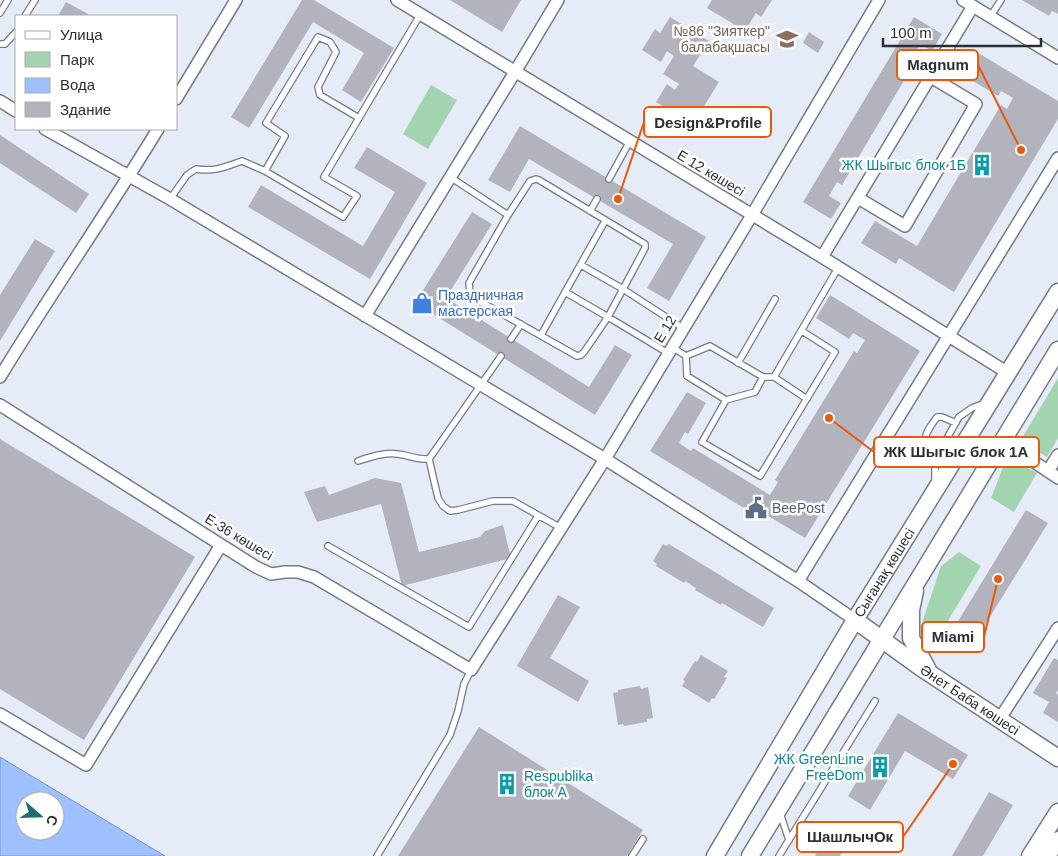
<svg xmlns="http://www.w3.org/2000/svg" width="1058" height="856" viewBox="0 0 1058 856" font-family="Arial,sans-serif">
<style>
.green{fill:#a3d4b0}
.water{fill:#9fc0fe;stroke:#7c94c1;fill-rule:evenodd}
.building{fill:#b3b3be}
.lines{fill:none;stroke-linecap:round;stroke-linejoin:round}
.lane-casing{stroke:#757b84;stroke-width:8}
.street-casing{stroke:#757b84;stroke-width:14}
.secondary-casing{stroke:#757b84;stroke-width:19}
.lane{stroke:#fff;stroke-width:5.5}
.street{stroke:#fff;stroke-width:11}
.secondary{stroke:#fff;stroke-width:16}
.labels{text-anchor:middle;stroke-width:5;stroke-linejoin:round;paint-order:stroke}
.education-label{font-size:14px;fill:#785e54;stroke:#fff;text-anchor:end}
.culture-label{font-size:14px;fill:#0d838f;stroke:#fff;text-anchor:end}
.street-label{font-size:14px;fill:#2b2e32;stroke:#fff}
.shop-label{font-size:14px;fill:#366cbe;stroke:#fff;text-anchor:start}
.service-label{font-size:14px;fill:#4e5e75;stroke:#fff;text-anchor:start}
.leader{fill:none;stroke:#e8590c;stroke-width:2}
.callout-dot{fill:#e8590c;stroke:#fff;stroke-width:2}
.callout{fill:#fff;stroke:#e8590c;stroke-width:2}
.callout-label{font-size:15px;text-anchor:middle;font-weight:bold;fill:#2b2e32}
</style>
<rect width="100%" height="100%" fill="#e6ecf7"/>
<!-- green -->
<path class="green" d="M431 85 457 100 428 149 403 134Z
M1058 378V438L1047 457 1023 443 1022 438Z
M1014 461 1037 473 1014 512 991 498 1005 462Z
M959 552 981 566 940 634 922 623 941 566Z"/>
<!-- water -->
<path class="water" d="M0 757 165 856H0ZM25 801H55V831H25Z"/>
<!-- building -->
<path class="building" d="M302 0H314L394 48 361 102 342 90 364 53 313 22 249 128 231 117Z
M450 0H521L502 32Z
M712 0H772L761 17 756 13 745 31 707 8Z
M1022 0H1058V14L1052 11 1049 16Z
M66 2 88 14 87 16H58Z
M670 17 709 41 693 66 719 82 696 119 679 109 675 114 656 102 667 84 675 90 679 84 663 74 674 56 667 51 661 62 642 50 655 29 660 33Z
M914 17 942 34 932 51 920 44 914 55 918 57 842 185 837 182 829 196 841 203 831 219 803 202Z
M809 32 824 42 818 53 803 43Z
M980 54 1058 101V119L954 292 899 258 896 264 861 243 875 221 917 246 1001 105 1007 109 1013 98 1001 91 998 96 966 77Z
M520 126 706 237 669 301 647 288 673 244 529 159 510 192 488 180Z
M0 135 89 194 76 213 0 163Z
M367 147 427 183 370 279 248 207 261 185 363 246 395 192 354 168Z
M472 212 492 224 446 298 589 387 615 345 632 355 595 415 415 303Z
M35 239 55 251 0 341V295Z
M830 295 920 351 805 538 750 505 747 510 650 451 687 392 706 403 688 434 685 432 679 443 691 451 693 448 770 495 778 482 775 480 854 351 857 353 865 340 853 333 849 339 816 318Z
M0 439 195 557 84 740 0 689Z
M375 478 401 483 419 552 480 537 485 531 503 525 511 558 402 586 381 504 317 522 304 492 325 486 329 495Z
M1026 510 1048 523 970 649 949 636Z
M663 544 667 546 669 544 774 608 763 627 722 603 721 605 695 590 696 588 685 581 684 583 656 566 657 564 653 561Z
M558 595 580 607 550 658 589 681 578 702 517 666Z
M701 655 728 671 724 677 727 678 714 699 712 698 709 703 682 686 685 681 683 680 695 661 697 662Z
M1054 658 1058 660V690L1056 693 1058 695V722L1043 713 1049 702 1033 693Z
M640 686 641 689 648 687 653 718 647 719V722L624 726 623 724 618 725 613 693 618 692V690Z
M898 713 968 755 953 779 905 751 870 810 848 796Z
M479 727 643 830 627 856H398Z
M989 792 1013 805 983 856H952Z
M830 830 849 841 840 856H815Z"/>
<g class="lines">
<!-- lane casing -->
<g class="lane-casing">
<path id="lane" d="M0 13 8 0
M25 16 35 0
M990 17 1001 0
M0 44H5L16 32
M359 118 320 95 318 87 336 52 330 42 318 37 266 123 285 136 265 171 343 217 357 196 324 177 420 15
M450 177 508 215
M609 179 630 141
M170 199 187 175 196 169C216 172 224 167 242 161L265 171
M590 211 597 199
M565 292 608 317 623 289 581 265
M802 331 835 352 760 476 702 442 726 400 755 392 763 377H774L838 268
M541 335 605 221
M511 339 521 324
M672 347 686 356 687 376 726 400
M668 353 608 317 584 352 581 355 577 356 474 298 470 293 469 283 508 215 530 181 536 179 539 180 645 244V248L623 289 683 328
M686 356 710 346 763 377
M738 363 775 299
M774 377 807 399
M940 452C918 441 925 434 937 417H942L956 423
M429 459 438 498 443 506 450 511 458 510 493 501H513L561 528
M358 461C370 457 385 452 397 454 408 455 418 460 429 459L501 356
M935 482V463L942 447 959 417 972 408 985 403
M328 546 469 627 538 516
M780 813 789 840
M377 856 450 735 458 711 464 684 471 670
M632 856 643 839
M779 856 875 701"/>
</g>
<!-- street casing -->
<g class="street-casing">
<path id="street" d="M397 0 822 257 1008 373
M963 0 1058 58
M176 99 236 0
M0 101 16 111
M45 129 170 199 605 459 798 581 855 620
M858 198 905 226 976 104 931 77
M822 257 973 6
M365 316 515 72 558 0
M0 377C51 293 107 213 158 129
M0 405 256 567 271 574 285 572H298L314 577 471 670 605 459 752 215 879 0
M1003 441 1058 478
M1048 471 1058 455
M798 581 1058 158
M0 714 86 765 221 545
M999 720 1058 628"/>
</g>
<!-- secondary casing -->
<g class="secondary-casing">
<g id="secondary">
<path d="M915 591 911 610V638L928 670"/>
<path id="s1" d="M855 620 920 667 1058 758"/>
<path id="s2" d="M715 856 855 620 1058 292"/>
<path d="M750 856 1058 350"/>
<path d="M1030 856 1058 812"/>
<path d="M1047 856 1058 840"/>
</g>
</g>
<!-- lane -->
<use href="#lane" class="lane"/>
<!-- street -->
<use href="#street" class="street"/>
<!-- secondary -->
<use href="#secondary" class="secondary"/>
</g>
<!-- icons -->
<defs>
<g id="school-bare" transform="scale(1.725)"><path d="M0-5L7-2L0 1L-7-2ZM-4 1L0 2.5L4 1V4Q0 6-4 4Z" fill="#8d6e63" stroke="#fff" stroke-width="2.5" paint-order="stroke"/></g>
<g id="building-bare" transform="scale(1.725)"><path d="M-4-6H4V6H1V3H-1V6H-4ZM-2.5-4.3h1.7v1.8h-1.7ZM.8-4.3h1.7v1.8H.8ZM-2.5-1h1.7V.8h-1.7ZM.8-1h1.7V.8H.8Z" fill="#0f9aa8" stroke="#fff" stroke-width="2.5" paint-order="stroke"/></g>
<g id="shop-bare" transform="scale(1.725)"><path d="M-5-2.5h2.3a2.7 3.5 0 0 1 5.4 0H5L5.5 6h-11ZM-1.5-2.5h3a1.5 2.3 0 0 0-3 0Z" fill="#3f7fe0" stroke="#fff" stroke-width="2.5" paint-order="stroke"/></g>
<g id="civic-bare" transform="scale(1.725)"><path d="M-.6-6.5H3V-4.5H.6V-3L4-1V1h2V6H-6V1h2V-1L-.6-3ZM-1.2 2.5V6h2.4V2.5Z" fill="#5c6f8a" stroke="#fff" stroke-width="2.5" paint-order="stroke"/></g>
</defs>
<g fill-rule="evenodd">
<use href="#school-bare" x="787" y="39"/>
<use href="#building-bare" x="982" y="165"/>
<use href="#shop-bare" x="422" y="303"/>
<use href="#civic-bare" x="756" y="508"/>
<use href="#building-bare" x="880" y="767"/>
<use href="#building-bare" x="507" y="784"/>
</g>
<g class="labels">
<!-- education labels -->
<g class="education-label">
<text x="770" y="36">№86 "Зияткер"<tspan x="770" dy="16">балабақшасы</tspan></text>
</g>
<!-- culture labels -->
<g class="culture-label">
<text x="966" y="170">ЖК Шыгыс блок 1Б</text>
<text x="864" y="764">ЖК GreenLine<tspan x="864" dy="16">FreeDom</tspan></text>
<text x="524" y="781" text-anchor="start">Respublika<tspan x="524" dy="16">блок А</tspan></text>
</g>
<!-- street labels -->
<g class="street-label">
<text transform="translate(711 173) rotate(31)" y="5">Е 12 көшесі</text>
<text transform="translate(665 329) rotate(-59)" y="5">E 12</text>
<text transform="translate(239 537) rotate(31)" y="5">Е-36 көшесі</text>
<text dy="5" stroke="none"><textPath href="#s2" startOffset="330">Сығанақ көшесі</textPath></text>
<text dy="5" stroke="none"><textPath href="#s1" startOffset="140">Әнет Баба көшесі</textPath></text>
</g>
<!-- shop labels -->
<g class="shop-label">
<text x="438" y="300">Праздничная<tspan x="438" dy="16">мастерская</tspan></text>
</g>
<!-- service labels -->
<g class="service-label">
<text x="772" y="513">BeePost</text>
</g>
</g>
<!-- callouts -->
<path class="leader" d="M1021 150L978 65M618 199L644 122M829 418L874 452M998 579L984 637M953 764L903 837"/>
<g class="callout-dot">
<circle cx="1021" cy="150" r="5"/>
<circle cx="618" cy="199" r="5"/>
<circle cx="829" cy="418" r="5"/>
<circle cx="998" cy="579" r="5"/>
<circle cx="953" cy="764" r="5"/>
</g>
<g class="callout">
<rect x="897" y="50" width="81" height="30" rx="5"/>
<rect x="644" y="107" width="127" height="30" rx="5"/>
<rect x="874" y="437" width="165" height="30" rx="5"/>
<rect x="922" y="622" width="62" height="30" rx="5"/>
<rect x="797" y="822" width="106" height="30" rx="5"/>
</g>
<g class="callout-label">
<text x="938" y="70">Magnum</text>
<text x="708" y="128">Design&amp;Profile</text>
<text x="956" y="457">ЖК Шыгыс блок 1А</text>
<text x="953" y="642">Miami</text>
<text x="850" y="842">ШашлычОк</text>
</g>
<!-- legend -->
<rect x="15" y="15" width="162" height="115" fill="#ffffff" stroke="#aaabad"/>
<rect x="25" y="31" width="25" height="8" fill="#ffffff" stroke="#aaabad"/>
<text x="60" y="40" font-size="15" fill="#2b2e32">Улица</text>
<rect x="25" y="52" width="25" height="15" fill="#a3d4b0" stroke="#aaabad"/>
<text x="60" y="65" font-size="15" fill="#2b2e32">Парк</text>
<rect x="25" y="78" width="25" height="15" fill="#9fc0fe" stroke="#aaabad"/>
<text x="60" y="90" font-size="15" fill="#2b2e32">Вода</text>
<rect x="25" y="102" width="25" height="15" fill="#b3b3be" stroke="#aaabad"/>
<text x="60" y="115" font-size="15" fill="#2b2e32">Здание</text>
<!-- north arrow -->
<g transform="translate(40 816) rotate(110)"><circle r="24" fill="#ffffff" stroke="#aaabad"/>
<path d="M0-4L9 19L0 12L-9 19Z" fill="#206c70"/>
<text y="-8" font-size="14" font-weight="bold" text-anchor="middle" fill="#2b2e32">С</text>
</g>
<!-- scale -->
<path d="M883 38v8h158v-8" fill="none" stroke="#2b2e32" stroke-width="2.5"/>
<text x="890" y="38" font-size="15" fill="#2b2e32" stroke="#ffffff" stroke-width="4" paint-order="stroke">100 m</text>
</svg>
